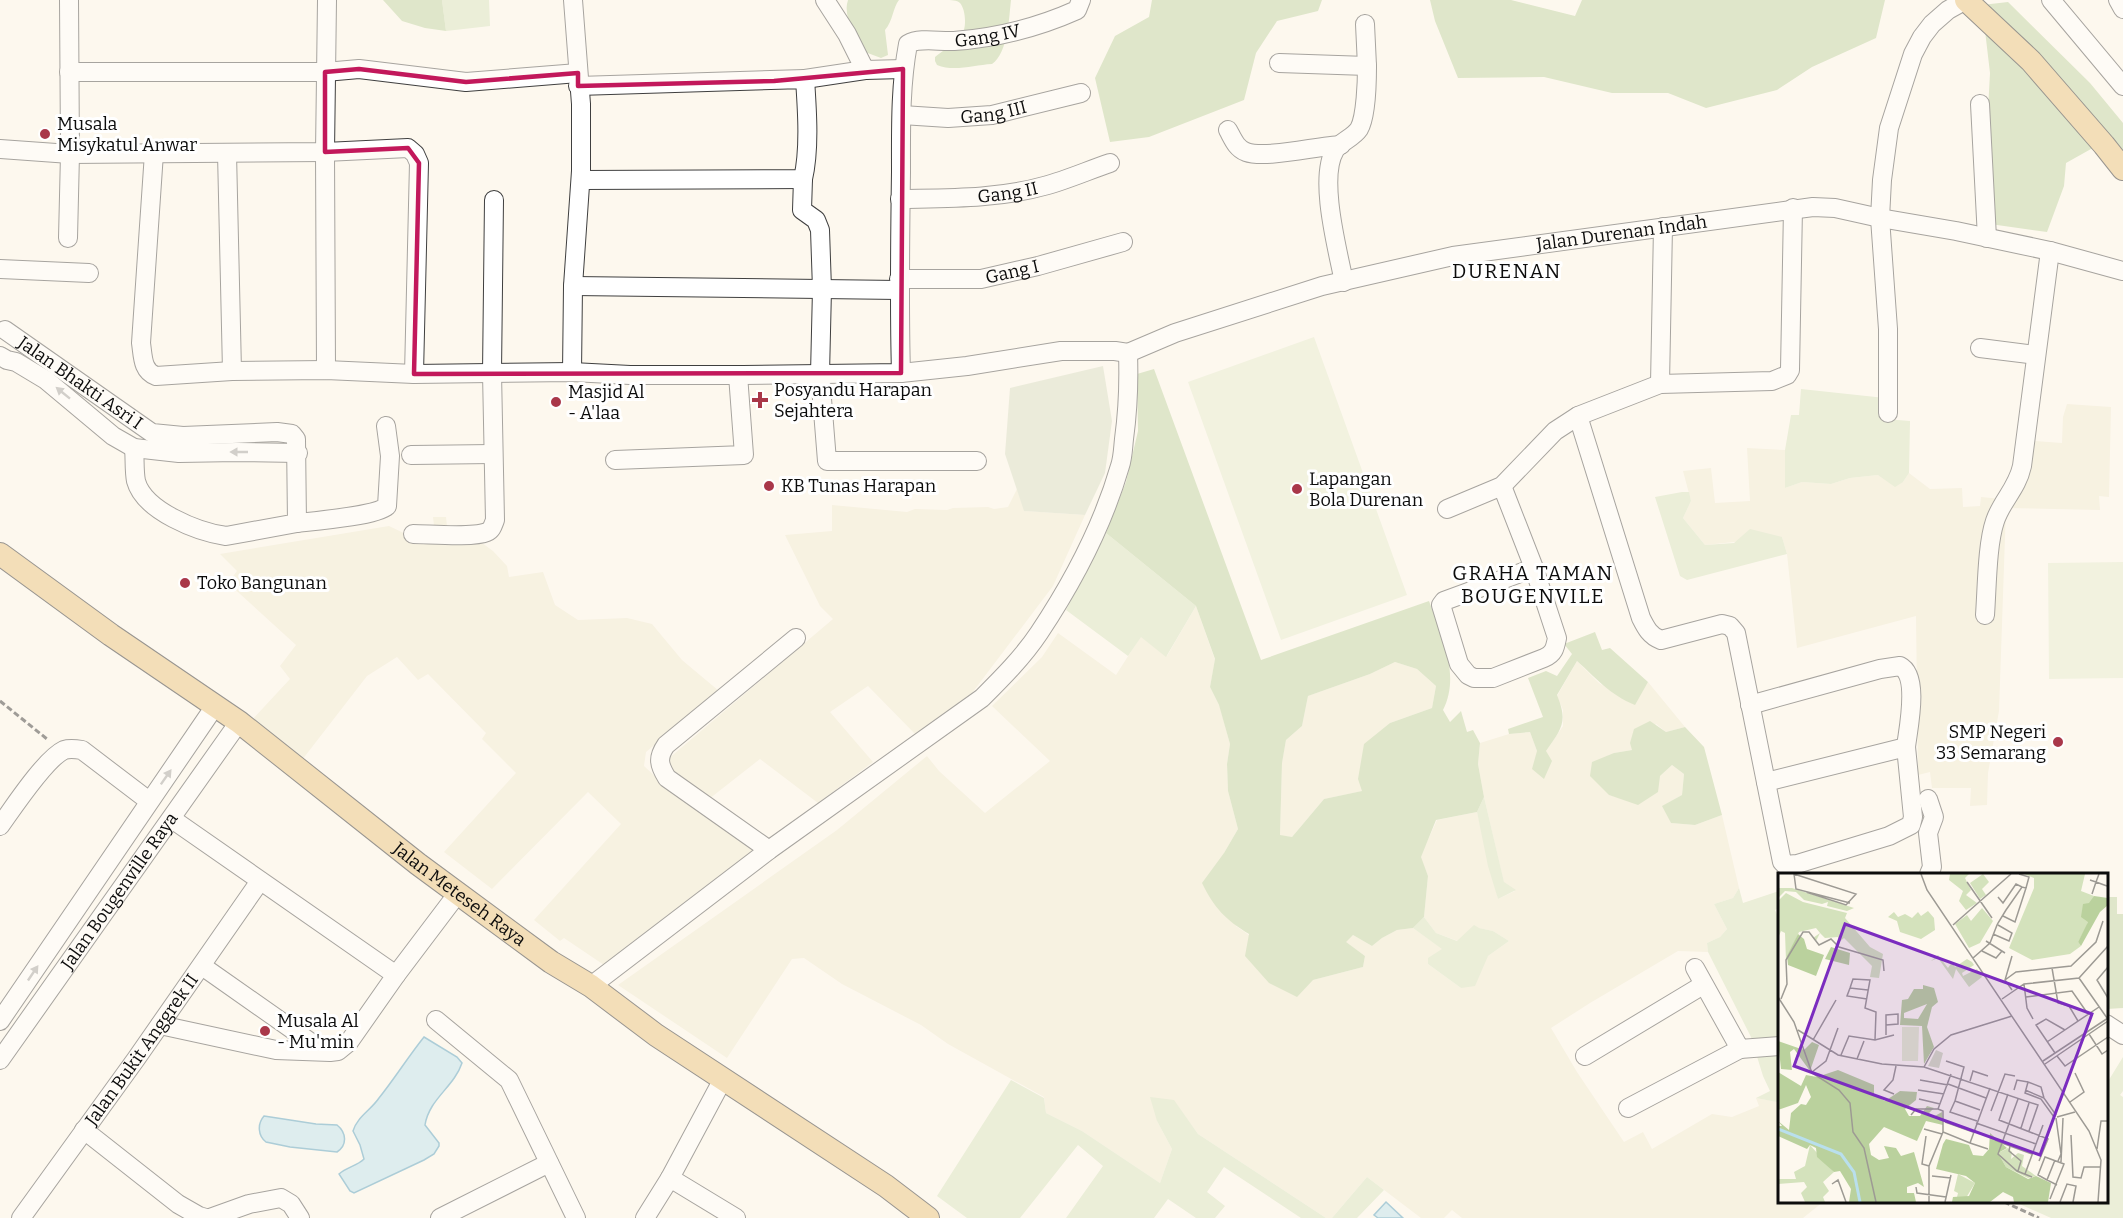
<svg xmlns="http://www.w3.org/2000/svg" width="2123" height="1218" viewBox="0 0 2123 1218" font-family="Bitter,serif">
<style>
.farmland{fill:#efead1}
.green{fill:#d4e2bc}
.forest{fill:#bad19d;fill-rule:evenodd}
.cemetery{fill:#d6dcc2}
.pitch{fill:#e4ebcd}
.water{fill:#b9dfed;stroke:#4a99bb;stroke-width:1.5}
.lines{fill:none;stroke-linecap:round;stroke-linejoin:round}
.minor-casing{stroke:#3f3f3f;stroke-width:20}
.major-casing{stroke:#1d1d1d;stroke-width:24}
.path{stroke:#2e2e2e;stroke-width:3;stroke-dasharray:6 3;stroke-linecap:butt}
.minor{stroke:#fff;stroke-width:18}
.major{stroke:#e6be75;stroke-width:22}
.oneway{fill:#9e9e9e}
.marked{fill:none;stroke:#c2185b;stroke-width:4.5;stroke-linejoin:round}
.poi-dot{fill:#a93749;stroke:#fff;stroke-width:2}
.labels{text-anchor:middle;stroke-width:6;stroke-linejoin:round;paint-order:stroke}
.street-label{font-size:18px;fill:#0c0c0c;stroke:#fff}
.poi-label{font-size:18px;fill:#0c0c0c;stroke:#fff;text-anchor:start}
.neighbourhood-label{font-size:20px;letter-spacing:1.5px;fill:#0c0c0c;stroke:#fff}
.inset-river{fill:none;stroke:#b9dfed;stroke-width:3}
.inset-road{fill:none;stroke:#9d9a94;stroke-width:1.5}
.view{fill:#7b2cbf;fill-opacity:0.15;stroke:#7b2cbf;stroke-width:3}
.inset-edge{fill:none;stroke:#0c0c0c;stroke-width:3}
</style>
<rect width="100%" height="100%" fill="#fdf8ee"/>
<!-- farmland -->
<path class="farmland" d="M2067 404 2111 407 2109 497 2099 496 2100 510 2006 508 1999 711 1988 773 1987 805 1970 806 1971 788H1932L1930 772 1918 775 1916 616 1797 648 1787 554 1782 537 1705 545 1683 518 1691 501 1683 471 1711 468 1715 503 1750 501 1747 448 1785 450V488L1802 482 1831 484 1850 478 1878 475 1903 482 1909 473 1930 489 1962 488 1963 507 1980 506 1981 497 2002 499 2025 475 2035 441 2062 443 2063 417Z
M1017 489 1025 511 1085 515 1053 586 972 693 917 736 868 686 830 712 873 762 818 803 760 759 709 799 670 770 668 759 833 619 820 606 785 535 832 531V505L907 512 915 509 947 510 953 508 988 507 994 509 1008 507Z
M433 517H446L449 545 478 540 493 551 507 566 509 577 543 572 555 605 578 620 627 618 652 624 682 660 719 691 646 752 644 766 659 780 757 854 604 965 564 938 560 941 534 920 621 824 588 792 492 889 444 852 516 773 482 739 486 733 428 674 418 680 397 657 367 676 302 760 251 721 290 679 280 666 296 645 228 583 237 571 220 554 389 526 412 537 435 534Z
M1196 606 1215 660 1210 687 1220 707 1230 744 1227 764 1228 791 1238 829 1224 853 1236 926 1313 980 1363 967 1365 956 1345 942 1353 935 1372 946 1382 938 1397 930 1413 928 1443 949 1429 958 1428 964 1461 988 1488 956 1509 941 1493 931 1478 928 1458 941 1436 933 1424 917 1428 876 1420 857 1437 820 1477 812 1498 899 1515 891 1504 883 1484 797 1478 764 1480 743 1509 734 1530 732 1537 751H1546L1563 726V710L1557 696 1577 661 1599 683 1634 704 1648 682 1685 727 1666 732 1656 724 1632 750 1614 753 1609 795 1623 799 1660 776 1672 765 1684 774 1682 795 1663 806 1671 823 1695 825 1722 815 1739 888 1733 898 1714 904 1727 929 1720 937 1707 943 1708 952 1678 951 1590 1003 1551 1028 1577 1072 1624 1142 1643 1132 1652 1149 1712 1114 1732 1117 1759 1106 1756 1098 1779 1102 1780 1202H1823L1803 1218H1462L1452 1210 1444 1218H1421L1367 1177 1332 1218H1326L1198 1134 1174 1101 1157 1121 1172 1149 1160 1183 1082 1131 1046 1113 1044 1097 948 1044 921 1025 842 984 804 958 792 959 727 1058 618 985 837 830 927 756 939 771 985 813 1050 761 992 706 1042 657 1058 633 1116 675 1141 636 1167 656Z
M1395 662 1417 669 1436 686 1432 708 1390 723 1363 791 1324 799 1292 837 1280 836 1282 762 1286 740 1302 726 1308 696 1370 674Z"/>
<!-- green -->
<path class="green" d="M442 0H489L490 26 446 31Z
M1801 389 1885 398V419L1910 421 1909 473 1903 482 1895 487 1878 475 1850 478 1831 484 1802 482 1785 488V450L1791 415H1799Z
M1682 492H1689L1691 501 1683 518 1705 545 1734 543 1750 529 1782 537 1787 554 1687 580 1680 576 1655 497Z
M1106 533 1196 606 1166 657 1141 637 1128 656 1066 610Z
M1484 797 1504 882 1516 890 1498 899 1488 866 1477 812Z
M1739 888 1743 903 1779 891V908L1775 910 1780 921 1779 1102H1777L1756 1098 1770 1091 1763 1076 1751 1037 1708 952 1707 943 1720 937 1727 929 1714 904 1733 898Z
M1424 917 1436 933 1457 941 1474 925 1479 928 1493 931 1509 941 1488 956 1475 986 1461 988 1428 964V958L1442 949 1413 928Z
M2123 1057V1091L2120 1095 2123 1097V1218H2051L2015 1202H2106L2107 1083Z
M1011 1080 1044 1098 1046 1113 1082 1131 1160 1183 1172 1149 1157 1121 1150 1097 1174 1100 1198 1134 1326 1218H1301L1224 1167 1207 1192 1225 1206 1215 1218H1196L1168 1199 1154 1218H1066L1103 1166 1078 1145 1020 1218H967L937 1196Z
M1367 1177 1384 1190 1357 1218H1332Z"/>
<!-- forest -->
<path class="forest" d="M383 0H442L446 31 425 28 402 21Z
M848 0H899C893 7 893 21 885 30L888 55 881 58 865 52C857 37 842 17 848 0Z
M946 0H1011C1009 17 1008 53 992 64 974 65 954 72 937 65L935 61V57C943 50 955 44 961 36 967 29 966 10 960 3 957 0 951 0 946 0Z
M1152 0H1322L1318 11 1277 21 1256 53 1244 100 1149 137 1110 142 1095 78 1115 36 1149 17Z
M1430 0H1511L1575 16 1582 0H1885L1876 38 1812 67 1777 90 1706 108 1668 93H1612L1544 77 1458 78 1435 21Z
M2008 2 2090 83 2123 123V156L2091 149 2066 163 2064 186 2047 232 1990 224 1988 110 1990 73 1982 5Z
M1154 369 1261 660 1429 601C1441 634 1461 675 1443 710L1450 722 1461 711 1467 732 1473 730 1480 743 1478 764 1484 797 1477 812 1436 820 1421 857 1428 876 1424 917 1413 928 1397 930 1382 938 1372 946 1353 935 1346 942 1365 956 1363 967 1313 980 1297 997 1269 983 1245 956 1249 934C1226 920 1214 908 1202 883L1224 853 1238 829 1228 791 1227 764 1230 744 1219 705 1210 687 1215 659 1196 606 1106 533 1126 482 1138 431 1137 374ZM1395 662 1417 669 1436 686 1432 708 1390 723 1364 744 1358 779 1362 791 1324 799 1292 837 1280 835 1282 763 1286 740 1302 726 1308 696 1370 674Z
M1595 632 1602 650 1610 648 1648 682 1635 705C1610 695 1596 678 1577 661L1557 695C1568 722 1562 728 1546 751L1552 761 1544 779 1532 769 1537 751 1530 732 1509 734 1508 729 1543 717 1528 678 1546 671 1557 676 1572 654 1564 644Z
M1650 721 1666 732 1685 727 1704 747 1722 815 1695 825 1671 823 1662 806 1682 795 1684 774 1672 765 1660 776 1658 792 1638 805 1609 795 1590 776 1592 762 1614 753 1632 750 1630 743 1634 729Z
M2107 897H2117V914H2123V1008L2107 1009Z"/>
<!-- cemetery -->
<path class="cemetery" d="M1103 366 1112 421 1105 473 1085 515 1024 511 1005 454 1010 388Z"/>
<!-- pitch -->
<path class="pitch" d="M1314 337 1407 595 1281 640 1188 382Z
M2123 562V678L2049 679 2048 563Z"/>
<!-- water -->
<path class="water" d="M424 1037 457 1057 462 1063C454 1087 429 1099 425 1125L439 1143V1146L434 1154 424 1160 354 1193 350 1191 339 1174C347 1167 357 1166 364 1159L360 1145 353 1131C357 1117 371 1110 379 1098 395 1078 408 1057 424 1037Z
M264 1116 316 1124 337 1125C346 1132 348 1145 337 1152L290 1147 266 1142C258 1136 257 1124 264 1116Z
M1386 1202 1403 1218H1378L1374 1215Z"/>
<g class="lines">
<!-- minor casing -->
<g class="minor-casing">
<g id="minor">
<path d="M825 0 847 34 865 70 903 69"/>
<path d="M2051 0 2123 86"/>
<path d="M2118 0 2123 9"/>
<path d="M1365 24 1367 66"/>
<path d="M1279 63 1367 66C1367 80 1366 117 1359 129 1353 138 1340 142 1335 150 1318 178 1338 251 1344 282"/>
<path d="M69 72H325L359 69 466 82 578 73"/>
<path d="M805 79 865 70"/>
<path d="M578 86 805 79C807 109 810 149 803 179L581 180"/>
<path d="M1980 104 1987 238"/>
<path id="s1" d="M902 115 948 118 992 115 1081 93"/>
<path d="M1228 130C1233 139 1236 148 1246 152 1266 159 1317 146 1341 145"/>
<path d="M0 149 70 154 325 152 408 148 415 154 419 163 414 374"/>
<path d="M154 153 141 343C143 356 142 371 156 376L232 371 326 370 414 374 572 372 630 375H743L901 373 967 366 1061 351H1115L1128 353"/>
<path d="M227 153 232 371"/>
<path d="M803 179 802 210 816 220 820 230 822 289 820 374 827 461H977"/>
<path id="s2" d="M900 199C948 198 998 199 1044 186 1067 180 1089 170 1110 163"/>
<path d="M68 238 70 154 69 0"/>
<path d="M0 269 89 273"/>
<path id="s3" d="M899 279H981L1038 266 1123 242"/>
<path d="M573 286 899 290"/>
<path id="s4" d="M5 330 152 433 183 436 277 432 292 434 296 439 297 523 226 536C198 532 144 511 136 481 134 471 135 458 134 448"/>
<path d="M1980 348 2036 355"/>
<path id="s5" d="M1128 353 1175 333 1322 286 1453 256 1813 207 1835 208 1880 218 1956 231 2050 251 2123 271"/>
<path d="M0 356 7 360 16 362 46 380 113 436 134 448 179 453 237 452 298 453"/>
<path d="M326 370 325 152 327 0"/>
<path d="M572 372 573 286 581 171V104L573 0"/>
<path id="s6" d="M901 373C899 306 900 239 901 172 901 130 900 87 908 44 920 37 940 42 954 41 995 38 1039 27 1077 10L1081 0"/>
<path d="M1660 384 1663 227"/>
<path d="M1888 413V329L1880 218 1882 180 1889 128 1913 54 1922 37 1932 24 1948 10 1966 0"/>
<path d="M1578 416 1641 618C1646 628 1650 636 1661 640L1722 624 1730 626 1736 633 1782 862 1785 865 1797 864 1889 836 1911 825 1913 817 1906 747"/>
<path d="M411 455 493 454"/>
<path d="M615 460 744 455 738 375"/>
<path d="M1502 486 1534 568 1557 638C1555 648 1554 654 1544 658L1493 678H1474L1468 675 1459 664 1441 605 1444 601 1534 568"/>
<path d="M1447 509 1502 486 1555 431 1578 416 1660 384 1772 381 1787 375 1790 370 1793 208"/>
<path d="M297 523C315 521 376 516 387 506L390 456 386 426"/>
<path d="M413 534C429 534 473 538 487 532 492 530 493 525 495 520L492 373 494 200"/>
<path d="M1985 615C1987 588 1987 544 1995 521 2002 500 2017 489 2022 466L2050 251"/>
<path d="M1750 705 1880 669 1900 666C1920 676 1908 729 1906 747L1766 782"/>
<path d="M1928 799 1934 817 1928 833 1932 867 1929 874"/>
<path d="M0 826C13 808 45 759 64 750 70 748 76 749 82 750L149 801"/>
<path d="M769 850 667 778C659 765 657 758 666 745L796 638"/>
<path d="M202 966 323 1051"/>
<path d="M1695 968 1740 1049 1780 1046"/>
<path d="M396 975 458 893"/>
<path d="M591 986 769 850 982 698C1002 678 1023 657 1039 633 1073 582 1103 525 1120 466 1123 457 1123 448 1124 439 1128 410 1129 382 1128 353"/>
<path d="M436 1020 509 1080 576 1218"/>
<path d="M0 1021 215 706"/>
<path d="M2106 1024 2123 1035"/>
<path d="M160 1025 276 1050 330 1052 338 1051 349 1042 396 975 172 819"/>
<path d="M1585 1056 1703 985"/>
<path id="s7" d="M0 1060 239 722"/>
<path d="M1628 1108 1740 1049"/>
<path d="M84 1130 178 1204 199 1216 206 1218"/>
<path d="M670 1178 736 1218"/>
<path id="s8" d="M21 1218 136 1059 260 881"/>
<path d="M210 1218 249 1204 281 1198 291 1204 300 1218"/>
<path d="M440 1218 549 1163"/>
<path d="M645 1218 670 1178 723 1079"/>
</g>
</g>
<!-- major casing -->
<g class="major-casing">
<g id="major">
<path d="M1966 0 2031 61 2104 145 2123 169"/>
<path id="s9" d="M0 554 111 635 239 722 418 864 551 962 591 986 656 1035 886 1186 928 1218"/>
</g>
</g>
<!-- path -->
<path class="path" d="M0 701 47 739
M2004 1202 2039 1218"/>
<!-- minor -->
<use href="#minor" class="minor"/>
<!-- major -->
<use href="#major" class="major"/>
</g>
<!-- one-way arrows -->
<defs><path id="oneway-solid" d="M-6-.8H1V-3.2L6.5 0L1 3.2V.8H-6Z" transform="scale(1.5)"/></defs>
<g class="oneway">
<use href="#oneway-solid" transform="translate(63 393) rotate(-141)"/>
<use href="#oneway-solid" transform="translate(239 452) rotate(-180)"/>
<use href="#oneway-solid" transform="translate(166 777) rotate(-55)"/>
<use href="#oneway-solid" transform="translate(33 973) rotate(-56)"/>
</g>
<!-- marked area -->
<path d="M0 0H2123V1218H0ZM359 69 466 82 578 73V86L774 81 903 69 901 373 414 374 419 163 408 148 325 152V72Z" fill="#fdf8ee" fill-opacity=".55" fill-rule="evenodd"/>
<path class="marked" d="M359 69 466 82 578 73V86L774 81 903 69 901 373 414 374 419 163 408 148 325 152V72Z"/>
<!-- markers -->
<g class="poi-dot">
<circle cx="45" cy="134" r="6"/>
<path d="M757 391h6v6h6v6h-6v6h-6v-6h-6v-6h6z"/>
<circle cx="556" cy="402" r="6"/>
<circle cx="769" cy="486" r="6"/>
<circle cx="1297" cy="489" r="6"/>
<circle cx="185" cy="583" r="6"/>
<circle cx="2058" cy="742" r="6"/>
<circle cx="265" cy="1031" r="6"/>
</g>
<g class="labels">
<!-- street labels -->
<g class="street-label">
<text dy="6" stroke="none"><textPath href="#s6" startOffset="410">Gang IV</textPath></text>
<text dy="6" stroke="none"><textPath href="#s1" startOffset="92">Gang III</textPath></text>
<text dy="6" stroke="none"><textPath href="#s2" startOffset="108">Gang II</textPath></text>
<text dy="6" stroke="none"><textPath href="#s5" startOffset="510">Jalan Durenan Indah</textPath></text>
<text dy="6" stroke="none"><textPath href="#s3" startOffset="114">Gang I</textPath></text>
<text dy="6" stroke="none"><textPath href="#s4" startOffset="92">Jalan Bhakti Asri I</textPath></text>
<text dy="6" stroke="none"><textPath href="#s7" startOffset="207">Jalan Bougenville Raya</textPath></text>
<text dy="6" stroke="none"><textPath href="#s9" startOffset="572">Jalan Meteseh Raya</textPath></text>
<text dy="6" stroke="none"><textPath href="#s8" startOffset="207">Jalan Bukit Anggrek II</textPath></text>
</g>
<!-- poi labels -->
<g class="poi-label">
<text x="57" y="130">Musala<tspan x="57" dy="21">Misykatul Anwar</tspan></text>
<text x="774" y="396">Posyandu Harapan<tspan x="774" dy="21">Sejahtera</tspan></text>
<text x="568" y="398">Masjid Al<tspan x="568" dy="21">- A'laa</tspan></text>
<text x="1309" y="485">Lapangan<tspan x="1309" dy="21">Bola Durenan</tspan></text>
<text x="781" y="492">KB Tunas Harapan</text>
<text x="197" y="589">Toko Bangunan</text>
<text x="2046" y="738" text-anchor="end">SMP Negeri<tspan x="2046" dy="21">33 Semarang</tspan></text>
<text x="277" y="1027">Musala Al<tspan x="277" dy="21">- Mu'min</tspan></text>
</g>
<!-- neighbourhood labels -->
<g class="neighbourhood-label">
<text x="1507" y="278">DURENAN</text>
<text x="1533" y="580">GRAHA TAMAN<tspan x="1533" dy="23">BOUGENVILE</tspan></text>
</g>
</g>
<!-- overview -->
<g transform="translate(1778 873)">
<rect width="330" height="330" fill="#fdf8ee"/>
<path d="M172 1H191L187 5 193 17 188 22 199 30 188 37 181 28 185 18 171 7ZM205 1 211 9 204 16 208 22 202 26 192 10ZM246 1H307L303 18 316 23 309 53 300 69 303 73 292 81 254 87 231 75 256 15V5ZM0 15H14L76 35 69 38 49 33 50 29 44 31 26 27 18 19 7 18 0 25ZM8 20 25 29 69 40 67 45 92 74 105 81 101 105 92 104 94 93 66 65 60 70V64L47 65 42 60 38 68 35 65 42 60 38 55 21 59 8 88 7 60 3 58 0 65V28ZM204 35 215 48 202 70 191 75 177 51 189 42 193 48ZM150 38 156 45 157 57 143 66 122 59 119 48 110 44 116 39 120 44 127 41 134 45 140 39 143 43ZM160 82 170 95 174 89 177 94 189 86 194 89 196 92 184 100 185 103 199 96 204 104 191 114 178 96 175 106 160 85 153 88ZM32 272 56 299 45 309 51 318 45 324 47 329H27L23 320 29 314 26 309 0 311V306H18L16 299 27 293ZM230 275 234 279 233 286 240 280 246 282 244 293 258 303 250 305 228 294 220 280ZM180 301 197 310 188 325 179 324 180 320 176 318Z" fill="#d4e2bc"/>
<path d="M316 23 330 25V32L322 39 303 73 300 69 310 49 303 44 305 31 311 30ZM20 61 26 66 29 76 46 82 38 103 10 92 9 83ZM53 74 72 80 71 92 47 86ZM145 112 156 115 160 129 154 134 149 154 156 174 146 191 144 153 122 152 124 127 130 126 136 116H145ZM149 131 140 146 126 145V140ZM0 168 26 177 34 169 41 172 32 198 16 176 12 179 14 197 3 196ZM60 197 96 212V222L107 228 122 218 139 219 138 227 127 236 131 243H142L149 233 156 235 151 240 155 244 164 239 165 252 148 248 139 268 106 254 91 271 93 282 101 287 111 285 106 273 118 275 123 283 136 279 146 314 140 310 129 314V320H136L138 329H71L73 316 62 298 56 299 39 284 38 275 32 272 29 276 0 263V253H4L0 248 11 257 13 240 23 231 28 232 33 224 28 212 20 230 0 237V199L23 213 28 202 39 204ZM212 260 229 275 220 280 228 294 250 306 258 303 273 310 270 329H236L235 324 225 319 212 329H174L175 324 191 323 197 310 188 303 158 296 165 271 168 266 191 272 195 282 205 283 211 276Z" fill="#bad19d" fill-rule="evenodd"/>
<path d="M158 177 165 180 161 195 150 193Z" fill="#d6dcc2"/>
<path d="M124 154H141L140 188H124Z" fill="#e4ebcd"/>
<path class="inset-river" d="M0 256 63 281 76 299 82 329"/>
<path class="inset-road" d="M16 1 78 21 68 32 28 19M16 1 18 16 72 30M143 1 149 17 311 258 323 287 320 329M241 1 251 4 248 15M321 1 318 9 329 13M312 7 318 9 314 21M189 9 214 45M220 24 225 30 238 11 244 14M175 52 233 1M215 61 231 68 234 60 220 52M208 68 227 80M204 78 218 85 224 78M234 83 227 107 234 117M195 85 212 70 219 52 220 50 228 37 244 14 248 15 237 49 225 43M330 94 319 107 330 125M274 95 280 130 291 133 300 148M301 105 329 145M227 107 238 99 293 93 318 69 325 48M246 111 249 135 255 146M72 115 75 106 92 107 87 135 98 139 97 167M0 124 16 149 34 200 61 217 72 230 75 259 86 275 98 329M248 124 294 118 310 141M3 126 9 111 8 87 25 59H31L41 72 53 66 61 74 105 87 106 98M89 126 69 123 72 115 90 117M224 126 246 111 301 105 330 73M108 152 120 151V141L108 142V162M20 157 60 182 104 191 146 194 260 232 251 258M311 161 324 181 330 177M35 167 58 127M269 169 321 134M277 180 258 152 268 146 287 157M63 182 71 163 97 167 116 162M279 183 287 193 330 164M79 186 86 168M168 188 186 194 177 228M265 188 330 145M267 191 330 148M146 194 156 176 173 162 234 143M34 199 48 188 60 155M142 207 170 212M192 208 195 198 210 203M170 211 208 225M140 217 166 221M236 217 239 207 250 209M247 217 266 225 278 242M116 221 106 217 115 207 118 193M230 221 221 247 270 266 261 288M266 225 263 214 250 209 247 220 263 226 276 244M141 226 162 231M240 226 224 270 254 281M292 229 306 219 297 200M160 236 165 238V259L192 270 212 215M160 236 173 201M213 238 227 201 237 203M133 242 138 236H160M279 244 297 239M278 245 283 281 280 288M199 248 172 239 177 228 202 237M167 249 195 259M198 250 258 271M243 255 251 230M146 256 164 261M293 262 295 304 303 305 306 294H323M148 263 144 291 151 293M217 267 224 270 220 281 239 298 254 304M192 270 210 276M232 273 231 278 243 288 240 298M319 276 323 248H330M277 287 269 307 279 312M283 289 285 245M247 301 265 252M154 303 173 305M269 307 260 302 267 284 286 291 272 326M54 311 60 307 68 329M138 314 139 320 168 324M151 329V293L165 259M167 329 173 302M282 329 289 311 298 313 295 329"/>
<path class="view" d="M67 51 314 141 262 282 16 193Z"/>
<rect width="330" height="330" class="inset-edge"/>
</g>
</svg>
